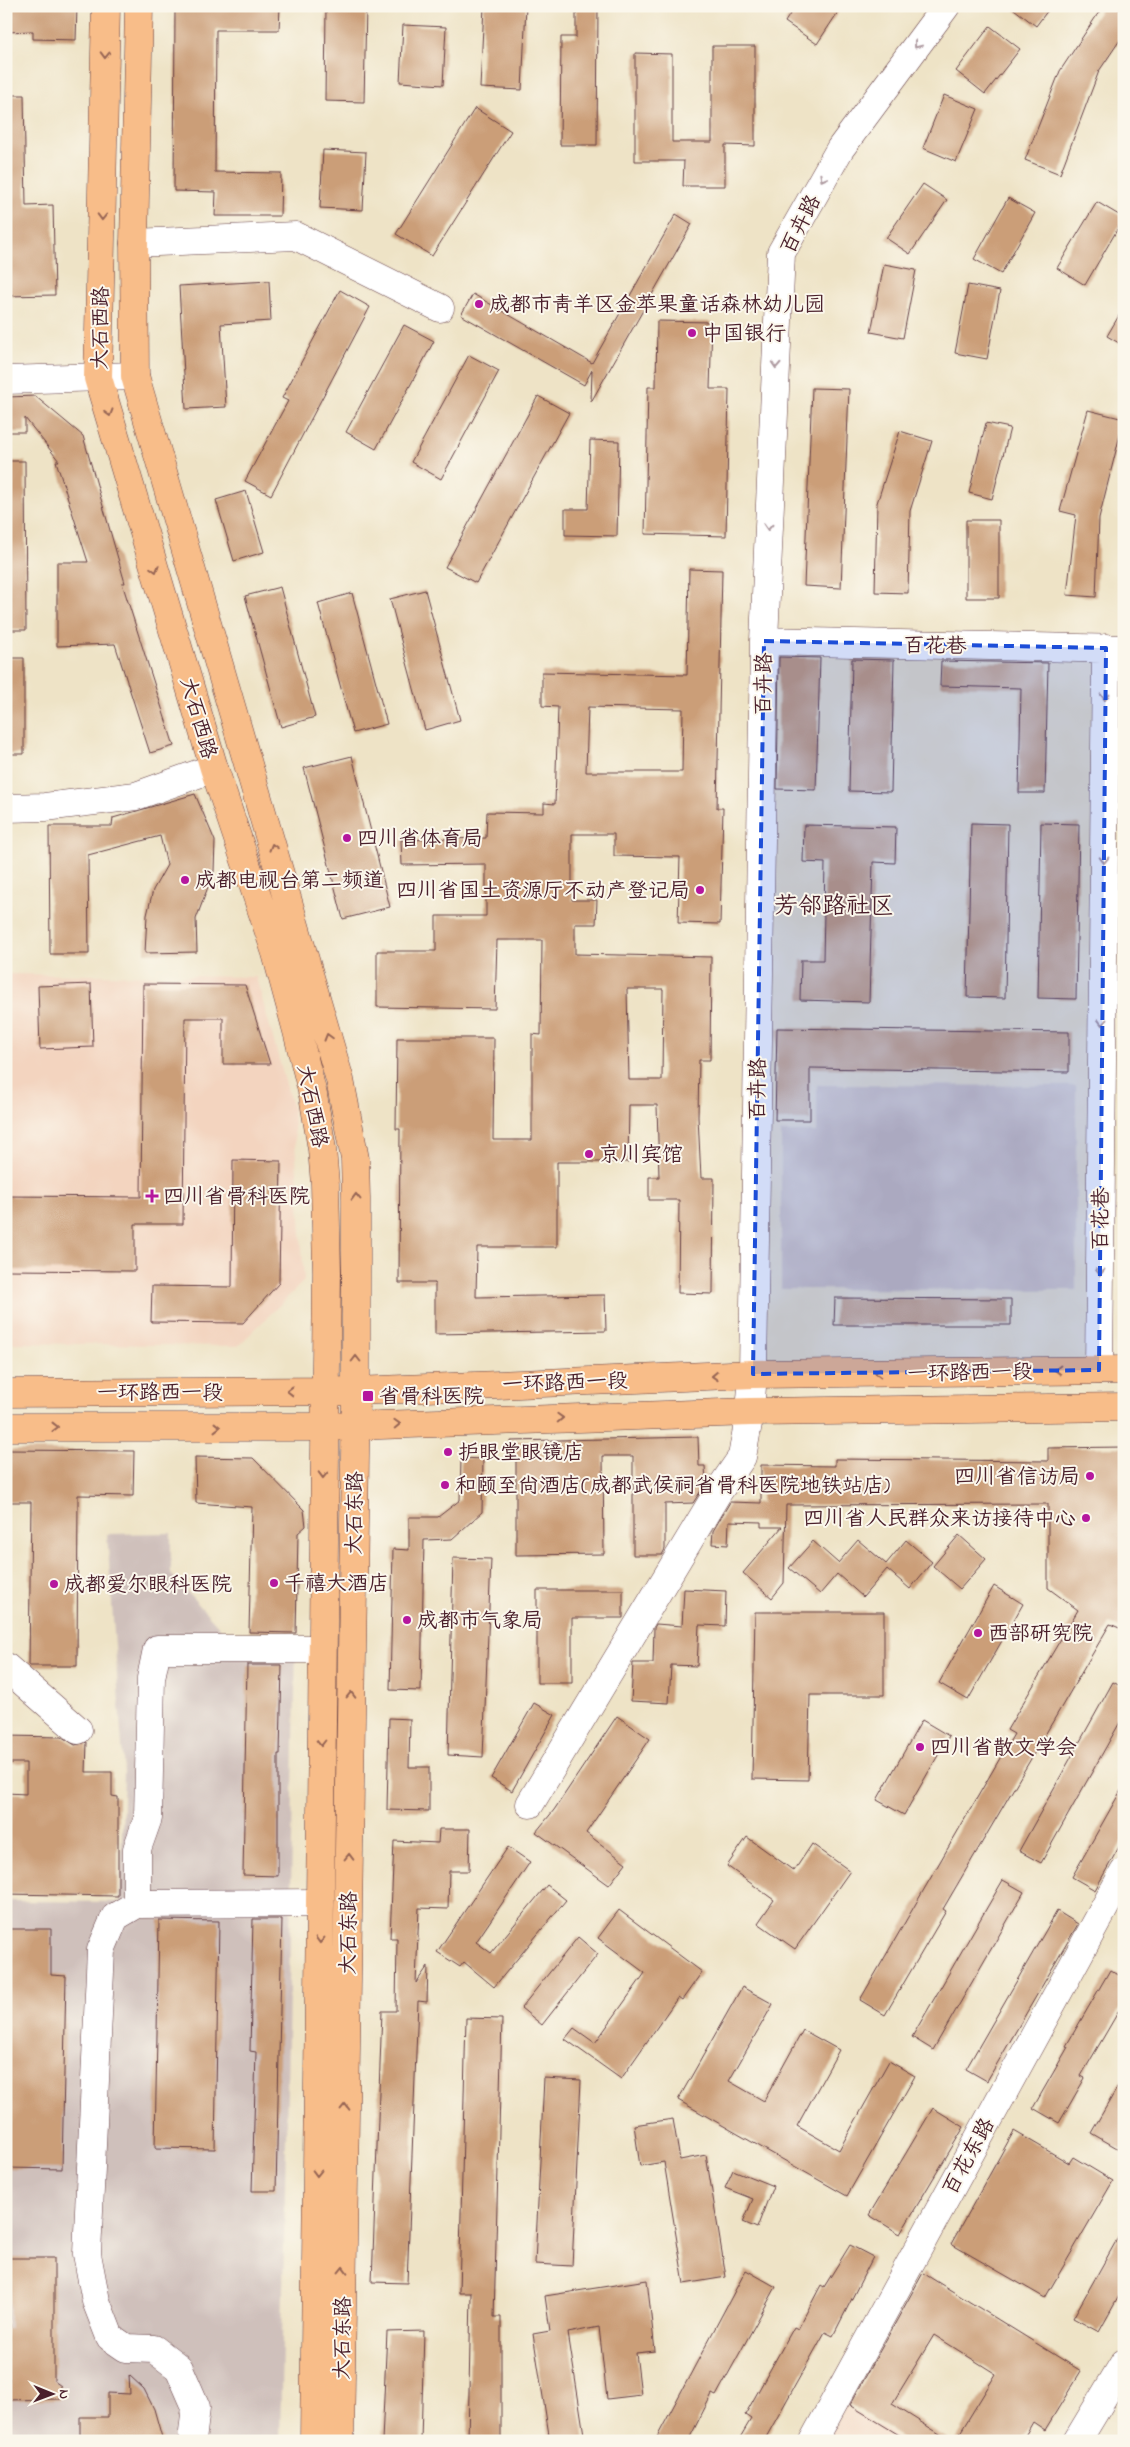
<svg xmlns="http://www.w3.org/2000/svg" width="1130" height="2447" viewBox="0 0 1130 2447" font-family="'Indie Flower','LXGW WenKai TC',sans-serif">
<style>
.built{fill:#f3d4bf}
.industrial{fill:#cfc0bb}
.building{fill:#cb9e78;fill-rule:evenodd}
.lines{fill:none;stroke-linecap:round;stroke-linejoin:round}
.minor-casing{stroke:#633c42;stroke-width:29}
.major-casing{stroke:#633c42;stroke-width:29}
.minor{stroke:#fff;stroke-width:28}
.major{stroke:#f8bd89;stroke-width:28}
.oneway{stroke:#ae9aa0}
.oneway2{stroke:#986655}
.marked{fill:#1d4ed8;fill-opacity:0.2;stroke:#1d4ed8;stroke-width:4;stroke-dasharray:10 6;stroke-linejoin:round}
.poi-dot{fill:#b5179e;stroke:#fbf7ec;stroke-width:2}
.labels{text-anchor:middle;stroke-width:4;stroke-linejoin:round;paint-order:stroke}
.street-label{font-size:21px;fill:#4a1f2b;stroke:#fbf7ec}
.poi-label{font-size:21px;fill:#4a1f2b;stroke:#fbf7ec;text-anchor:start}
.quarter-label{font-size:24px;fill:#4a1f2b;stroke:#fbf7ec}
</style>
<rect width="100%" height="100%" fill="#fbf7ec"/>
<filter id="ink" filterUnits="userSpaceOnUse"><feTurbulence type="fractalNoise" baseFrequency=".02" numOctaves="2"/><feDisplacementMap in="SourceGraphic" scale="10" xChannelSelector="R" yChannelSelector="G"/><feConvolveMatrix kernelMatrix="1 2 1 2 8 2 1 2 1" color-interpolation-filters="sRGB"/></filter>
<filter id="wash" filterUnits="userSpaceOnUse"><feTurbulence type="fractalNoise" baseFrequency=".0096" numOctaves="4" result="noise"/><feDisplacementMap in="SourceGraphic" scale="20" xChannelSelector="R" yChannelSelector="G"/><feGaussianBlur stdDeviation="1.12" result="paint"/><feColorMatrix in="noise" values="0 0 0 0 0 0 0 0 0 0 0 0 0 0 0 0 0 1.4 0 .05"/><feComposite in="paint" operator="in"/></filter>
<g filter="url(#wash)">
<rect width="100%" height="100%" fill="#eee3c6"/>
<!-- built -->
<path class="built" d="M6 974 256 977 293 1110 304 1281 238 1346 6 1343Z
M845 2406 905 2441H827Z"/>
<!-- industrial -->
<path class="industrial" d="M817 1085 1076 1086V1290L781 1289V1132H817Z
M171 1533V1574L221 1629 220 1638 296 1640 280 2441H6V1901L120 1902 124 1773 107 1534Z"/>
<g id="blocks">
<!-- building -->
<path class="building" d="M6 6H77L76 40 33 39V31L6 32Z
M211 6H280L279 30H216L215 172 281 173 280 216H215L216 192 174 191 175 8Z
M326 6H366L364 102 325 101Z
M484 6H526L522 90 480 88Z
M576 6H598L597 145H560L561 37H576Z
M795 6H842L817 44 785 22Z
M1010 6H1051L1036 26Z
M1103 6H1114L1124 13V34L1099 71 1060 174 1025 160 1060 71Z
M403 25 446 27 443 85 400 82Z
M990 26 1020 49 985 94 956 71Z
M712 46H755V146L725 145V186H683L684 161H635V53L672 54V142H712Z
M6 95H24L26 206 53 205 55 295 6 296Z
M944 95 978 109 956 162 923 148Z
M475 108 511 131 432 256 396 234Z
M323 150 366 152 363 210 320 208Z
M923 184 947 200 910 254 886 238Z
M1008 198 1035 213 1001 274 974 259Z
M1097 202 1124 218 1085 285 1057 268Z
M676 214 692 224 591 402 592 370 584 385 461 315 473 294 592 363Z
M884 264 916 270 903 338 871 332Z
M269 281 271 321 221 324 226 407 186 409 179 286Z
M968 285 1000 291 987 359 955 353Z
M340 290 370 307 271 495 245 481 288 401 282 398Z
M1124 307V346L1107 336Z
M657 321 712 322 710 389H729L726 536 645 534 648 387H656Z
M404 325 434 341 376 449 346 432Z
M469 355 499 371 441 479 411 462Z
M812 388 849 389 841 588 804 586Z
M35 396 83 436 125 583H122L174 746 150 753 115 644 57 646V562H88L56 461H59L25 418V432H6V397Z
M538 396 569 413 476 583 445 567Z
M1088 410 1124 419 1099 518 1096 597 1067 595 1076 515 1060 511Z
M986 423 1010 428 992 499 969 493Z
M900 431 932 441 910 511 908 593 875 592 877 503Z
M590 440 619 441 617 536 565 535V509H588Z
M6 461H25L26 630H6Z
M246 491 264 552 234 561 216 500Z
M966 520H999V598H966Z
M689 569 722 570 717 808H723L720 924 678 923 680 857 614 856V834H572V900H597L596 924H575V954L711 957 710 1060H699L698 1117 701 1178H714L713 1294 678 1293 679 1200H649V1177H659L657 1105H629L628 1162H557V1247H477L476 1297 605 1295 606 1331 435 1334V1283H399L400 1129H396L397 1038H494L493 1140H532V1034L541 1035 542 940H497L495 1009 377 1007V951H436V916H486V864L402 865 401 840 486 838 487 812 544 813V803L555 804 558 707 542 706V672L687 675ZM588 707 683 709 682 772H586ZM627 989H663L662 1080H629Z
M280 587 315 717 281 727 245 596Z
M425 590 460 720 425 730 390 599Z
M352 593 387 724 353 733 318 603Z
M779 657 820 658 816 790 777 789Z
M6 658H24V754H6Z
M852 659 894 660 891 792 849 791Z
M941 661 1048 663 1045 793H1019L1021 688 940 686Z
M352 756 390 907 343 919 304 768Z
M195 794 215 841 214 871 196 919 197 952 145 953 147 915 153 890 167 865 160 836 88 855 89 954H50L49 826H112L113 818Z
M971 823 1008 824 1005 998 967 997Z
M1041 823 1079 824 1076 999 1038 998Z
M804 825 896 827 895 863 873 862 869 1002 800 1000 801 960H823L825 863 803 862Z
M91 984 93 1047 40 1049 38 986Z
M143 984 245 985 270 1064H223V1018H185L183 1224H135V1271L6 1270V1196L141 1197Z
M777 1028 1069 1032V1072L810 1068V1120H775Z
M233 1160 281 1161 279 1283 243 1323 151 1322 152 1286 232 1287Z
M835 1298 1011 1299V1325H834Z
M698 1437 699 1466H705L706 1483 693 1503 665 1504V1549L662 1555H633V1456H603L604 1554 516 1555V1458H511V1441Z
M1124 1447V1630L1110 1624 943 1909 946 1911 885 2015 860 2000 1014 1734 1007 1730 1078 1610 1048 1588V1504L786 1505 784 1583 772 1598 743 1573 782 1527H761V1522L729 1521 728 1545 712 1544 713 1531 730 1502 761 1503V1465L835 1466V1459L1048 1461V1448Z
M6 1450 134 1451 133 1496 78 1495 77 1666H29L31 1502H6Z
M195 1457 253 1458 304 1510 306 1526 298 1533 296 1633 249 1632 252 1507 196 1503Z
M461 1458 483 1459 482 1512 452 1539 424 1540 421 1691 390 1690 393 1549 409 1550V1517H438L460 1500Z
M959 1535 986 1559 960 1589 933 1566Z
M858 1540 886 1564 906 1540 932 1562 910 1589 887 1569 863 1597 837 1574 820 1594 789 1568 813 1541 838 1563Z
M453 1558 491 1559 483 1757 448 1755Z
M994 1586 1023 1604 968 1700 939 1683Z
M684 1589 726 1591 725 1626 699 1625 697 1666 671 1665 669 1703 631 1701 633 1663H653L654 1628 656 1624 682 1626Z
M537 1590H623V1618H572V1683H537Z
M755 1612H884V1695H810L808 1780 752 1779Z
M247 1665H282L280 1754H278V1876L243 1875Z
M1113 1682 1124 1688V1715L1041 1863 1019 1851Z
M534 1703 555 1715 512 1791 491 1778Z
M617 1716 650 1739 586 1833 626 1863 609 1885 536 1832 554 1810Z
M389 1718 410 1719 409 1767H429V1811L387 1810Z
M922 1720 949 1736 904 1815 877 1800Z
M6 1736 62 1737 75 1745 87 1742 86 1772H112V1796L118 1797V1896L6 1894V1793L26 1794V1763H6Z
M1124 1785V1838L1095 1890 1072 1877Z
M439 1829H470L469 1871H449L448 1909 419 1908 416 1983 428 1966 427 2002 418 2001 407 2283 372 2282 382 2011H396L397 1938H390L394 1841 438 1843Z
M747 1837 794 1871 812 1844 850 1871 795 1949 758 1923 774 1900 727 1866Z
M508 1847 530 1862 476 1942 491 1953 547 1885 566 1900 494 1987 464 1962 460 1967 437 1952Z
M1003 1880 1024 1892 933 2050 912 2037Z
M619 1910 702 1972 682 2000 678 1997 621 2079 565 2039 574 2028 595 2043 645 1973 598 1938Z
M1057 1911 1078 1924 987 2081 966 2069Z
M253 1919H282L276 2191H252L256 2052 250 2051Z
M159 1920 219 1921 215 2149 155 2148Z
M6 1929H51V1975L66 1976 62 2169 6 2168Z
M578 1937 598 1954 542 2025 521 2008Z
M1110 1970 1124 1978V2002L1081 2076 1085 2078 1059 2123 1033 2108 1068 2047 1066 2046Z
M742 1987 773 2004 729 2081 764 2101 803 2030 839 2050 797 2126 839 2150 889 2061 915 2076 847 2196 678 2100Z
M466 2018 502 2019 494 2317H501V2441H468L471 2293H459Z
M1124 2076V2152L1091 2133Z
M544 2078 581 2080 572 2266 535 2264Z
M933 2108 964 2127 900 2234 869 2215Z
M673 2119 680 2160 706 2155 726 2277 684 2284 664 2162 640 2166 634 2125Z
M1014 2131 1069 2163 1073 2157 1113 2181 1045 2298 951 2244Z
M733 2170 773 2186 757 2228 743 2222 753 2199 725 2188Z
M1124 2227V2287L1099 2332 1073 2318Z
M850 2245 873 2257 833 2336 825 2332 764 2441H738L751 2419 745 2415 794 2327 798 2329 821 2285 824 2287Z
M9 2258H54V2381L61 2386V2399L7 2400 9 2378H6V2328H10Z
M746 2270 776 2287 716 2396 712 2394 688 2441H655Z
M923 2273 1081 2371 1045 2430 1033 2422 1022 2441H955L996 2374 934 2335 892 2404 951 2441H909L850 2405Z
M647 2280 655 2351 636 2353 641 2395 607 2399 599 2327 568 2333 585 2441H550L533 2334 550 2331 545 2296Z
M424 2331 421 2441H382L387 2332Z
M129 2375 144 2389 154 2409 163 2441H80V2417H108V2393L130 2394Z"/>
</g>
</g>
<g filter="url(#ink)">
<use href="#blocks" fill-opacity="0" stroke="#633c42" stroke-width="1"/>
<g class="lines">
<!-- minor casing -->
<g class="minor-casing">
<path id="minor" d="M134 243 296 236 440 308
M6 380 135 376
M764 641 1124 649
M6 808 45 807 136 796 214 768
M1099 1370 1106 648
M6 1667 78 1730
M530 1804 718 1492 742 1457 750 1412 753 1374 764 641 781 253 840 149 946 6
M320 1903 137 1904V1849L148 1818 151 1678 157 1649H322
M137 1904 115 1917 101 1950 87 2254 96 2301 110 2337 126 2348 154 2349 179 2368 196 2407 192 2441
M813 2441 1124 1872
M1077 2441 1124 2363"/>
</g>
<!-- major casing -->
<g class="major-casing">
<path id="major" d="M106 6 98 378 214 768 276 953 297 1031 313 1095 322 1149 325 1184 327 1272 314 2441
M139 6 134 243 135 376 340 1080 355 1159 356 1199V1391L340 2441
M6 1393 356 1391 753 1374 1124 1370
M6 1427H324L750 1412 1124 1407"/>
</g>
<!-- minor -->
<use href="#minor" class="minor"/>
<!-- major -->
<use href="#major" class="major"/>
</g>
<!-- one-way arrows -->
<defs><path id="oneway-chevron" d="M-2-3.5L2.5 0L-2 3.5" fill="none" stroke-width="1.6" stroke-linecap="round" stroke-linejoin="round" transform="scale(1.25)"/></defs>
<g class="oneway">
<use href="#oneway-chevron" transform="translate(917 45) rotate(127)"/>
<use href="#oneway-chevron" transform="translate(823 178) rotate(119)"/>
<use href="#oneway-chevron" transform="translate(776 365) rotate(93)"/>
<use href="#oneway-chevron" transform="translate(768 527) rotate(93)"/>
<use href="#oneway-chevron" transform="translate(1105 697) rotate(91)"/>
<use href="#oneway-chevron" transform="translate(1104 860) rotate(91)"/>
<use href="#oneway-chevron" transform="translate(1102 1022) rotate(91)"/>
<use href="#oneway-chevron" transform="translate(1100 1272) rotate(91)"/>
</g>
<g class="oneway2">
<use href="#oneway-chevron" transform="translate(105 55) rotate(91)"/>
<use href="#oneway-chevron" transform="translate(102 217) rotate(91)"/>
<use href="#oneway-chevron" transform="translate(109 413) rotate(74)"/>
<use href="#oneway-chevron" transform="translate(155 569) rotate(74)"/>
<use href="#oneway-chevron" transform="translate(273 847) rotate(-106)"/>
<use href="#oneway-chevron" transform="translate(328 1037) rotate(-106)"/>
<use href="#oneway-chevron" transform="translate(356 1197) rotate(-91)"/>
<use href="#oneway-chevron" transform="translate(356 1359) rotate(-90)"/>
<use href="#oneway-chevron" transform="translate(1058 1370) rotate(179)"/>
<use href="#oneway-chevron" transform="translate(878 1373) rotate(179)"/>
<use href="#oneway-chevron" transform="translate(715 1376) rotate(178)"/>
<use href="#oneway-chevron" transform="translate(290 1391) rotate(180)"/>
<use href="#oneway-chevron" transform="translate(560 1418) rotate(-2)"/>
<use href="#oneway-chevron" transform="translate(397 1424) rotate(-2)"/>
<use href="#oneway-chevron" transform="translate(55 1427)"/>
<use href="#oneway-chevron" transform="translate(217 1427)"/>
<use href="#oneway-chevron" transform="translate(323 1475) rotate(91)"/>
<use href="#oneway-chevron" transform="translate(351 1695) rotate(-89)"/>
<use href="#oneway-chevron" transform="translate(321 1743) rotate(90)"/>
<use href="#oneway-chevron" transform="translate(349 1857) rotate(-89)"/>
<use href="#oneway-chevron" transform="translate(320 1940) rotate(91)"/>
<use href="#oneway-chevron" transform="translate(345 2107) rotate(-89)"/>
<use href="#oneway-chevron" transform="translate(317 2173) rotate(91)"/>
<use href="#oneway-chevron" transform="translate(343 2270) rotate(-89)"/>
</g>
</g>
<!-- marked area -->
<path class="marked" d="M764 641 1106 648 1099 1370 753 1374Z"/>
<!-- markers -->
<g class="poi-dot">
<circle cx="479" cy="304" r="5"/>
<circle cx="692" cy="333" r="5"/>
<circle cx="347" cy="838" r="5"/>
<circle cx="185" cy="880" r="5"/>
<circle cx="700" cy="890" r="5"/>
<circle cx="589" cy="1154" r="5"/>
<path d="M149.5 1188.5h5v5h5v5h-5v5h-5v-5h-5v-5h5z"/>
<rect x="362" y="1390" width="12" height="12" rx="2.5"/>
<circle cx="448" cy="1452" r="5"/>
<circle cx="1090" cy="1476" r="5"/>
<circle cx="445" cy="1485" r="5"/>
<circle cx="1086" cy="1518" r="5"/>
<circle cx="274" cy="1583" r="5"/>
<circle cx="54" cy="1584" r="5"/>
<circle cx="407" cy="1620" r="5"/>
<circle cx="978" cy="1633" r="5"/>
<circle cx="920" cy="1747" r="5"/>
</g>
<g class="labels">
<!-- street labels -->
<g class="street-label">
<text transform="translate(800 224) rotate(-63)" y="7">百卉路</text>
<text transform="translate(100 328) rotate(-89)" y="7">大石西路</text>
<text transform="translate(935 645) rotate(1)" y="7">百花巷</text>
<text transform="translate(763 684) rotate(-89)" y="7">百卉路</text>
<text transform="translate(199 718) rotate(74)" y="7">大石西路</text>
<text transform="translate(757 1089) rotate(-89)" y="7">百卉路</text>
<text transform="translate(313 1106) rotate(79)" y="7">大石西路</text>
<text transform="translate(1100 1219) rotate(-89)" y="7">百花巷</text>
<text transform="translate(970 1372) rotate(-1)" y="7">一环路西一段</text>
<text transform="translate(565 1382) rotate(-2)" y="7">一环路西一段</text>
<text x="160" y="1399">一环路西一段</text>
<text transform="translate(354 1513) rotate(-89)" y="7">大石东路</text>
<text transform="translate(348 1933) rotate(-89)" y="7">大石东路</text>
<text transform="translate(968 2156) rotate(-61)" y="7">百花东路</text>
<text transform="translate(342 2338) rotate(-89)" y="7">大石东路</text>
</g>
<!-- poi labels -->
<g class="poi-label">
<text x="489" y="311">成都市青羊区金苹果童话森林幼儿园</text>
<text x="702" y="340">中国银行</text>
<text x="357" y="845">四川省体育局</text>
<text x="195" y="887">成都电视台第二频道</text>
<text x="690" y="897" text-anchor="end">四川省国土资源厅不动产登记局</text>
<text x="599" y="1161">京川宾馆</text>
<text x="163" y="1203">四川省骨科医院</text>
<text x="379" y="1403">省骨科医院</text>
<text x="458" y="1459">护眼堂眼镜店</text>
<text x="1080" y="1483" text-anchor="end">四川省信访局</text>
<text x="455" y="1492">和颐至尚酒店(成都武侯祠省骨科医院地铁站店)</text>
<text x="1076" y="1525" text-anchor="end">四川省人民群众来访接待中心</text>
<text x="284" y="1590">千禧大酒店</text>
<text x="64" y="1591">成都爱尔眼科医院</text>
<text x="417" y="1627">成都市气象局</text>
<text x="988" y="1640">西部研究院</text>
<text x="930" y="1754">四川省散文学会</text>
</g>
<!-- quarter labels -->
<g class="quarter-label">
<text x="834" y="913">芳邻路社区</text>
</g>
</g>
<!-- margin -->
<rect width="1130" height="2447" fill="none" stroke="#fbf7ec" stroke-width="25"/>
<!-- north arrow -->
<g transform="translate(52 2394) rotate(91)" stroke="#fbf7ec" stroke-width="4" paint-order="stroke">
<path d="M0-4L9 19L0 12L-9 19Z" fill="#4a1f2b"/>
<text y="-8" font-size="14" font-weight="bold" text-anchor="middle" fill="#4a1f2b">N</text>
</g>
</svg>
